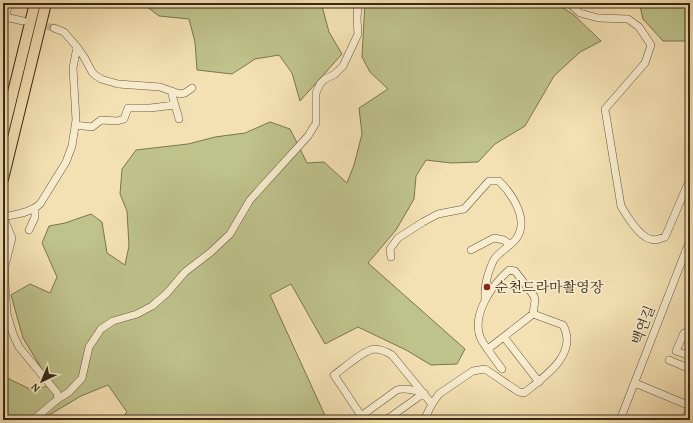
<svg xmlns="http://www.w3.org/2000/svg" width="693" height="423" viewBox="0 0 693 423" font-family="'Gentium Book Plus','Noto Serif KR',serif">
<style>
.green{fill:#bec28b;stroke:#7a7552}
.lines{fill:none;stroke-linecap:round;stroke-linejoin:round}
.minor-tunnel{stroke:#cebc94;stroke-width:7;stroke-dasharray:7 3.5;stroke-linecap:butt}
.minor-casing{stroke:#66563f;stroke-width:8}
.highway-casing{stroke:#362818;stroke-width:12}
.minor{stroke:#f8ecce;stroke-width:7}
.highway{stroke:#f4e1b3;stroke-width:10}
.poi-dot{fill:#8f2418;stroke:#f8ecce;stroke-width:1.5}
.labels{text-anchor:middle;stroke-width:3.5;stroke-linejoin:round;paint-order:stroke}
.poi-label{font-size:14px;fill:#362818;stroke:#f8ecce;text-anchor:start}
.street-label{font-size:14px;fill:#362818;stroke:#f8ecce}
</style>
<rect width="100%" height="100%" fill="#f4e1b3"/>
<filter id="stains"><feTurbulence type="fractalNoise" baseFrequency=".005" numOctaves="4"/><feColorMatrix values="0 0 0 0 .2 0 0 0 0 .09 0 0 0 0 .02 0 0 0 .5 -.17"/></filter>
<radialGradient id="worn" r=".72"><stop offset=".6" stop-color="#630" stop-opacity="0"/><stop offset="1" stop-color="#630" stop-opacity=".3"/></radialGradient>
<!-- green -->
<path class="green" d="M142 3H323L322 6 329 32 342 54 300 101 292 73 279 55 255 59 232 74 197 70 195 42 189 19 159 16Z
M365 3H555L574 15 601 41 580 52 554 76 525 126 495 144 478 162 451 163 426 160 416 176 414 199 396 230 368 263 465 349 457 364 431 365 406 350 358 327 325 344 291 284 270 295 327 420H120L127 412 108 385 81 396 44 418 29 420H3V376L34 391 51 384 23 338 11 295 30 284 50 293 57 277 42 243 49 226 65 223 91 214 102 222 107 253 125 265 129 246 127 211 120 194 122 169 136 150 188 144 215 137 245 133 270 122 290 129 307 163 324 162 347 183 354 165 362 134 359 108 388 89 370 72 362 57Z
M642 3H690V41H663L643 19 640 6Z"/>
<g class="lines">
<!-- minor-tunnel -->
<path class="minor-tunnel" d="M37 24 54 28"/>
<!-- minor casing -->
<g class="minor-casing">
<path id="minor" d="M569 3 580 13 598 18 628 19 639 27 651 45 645 63 605 109 621 206C626 215 639 236 650 239 655 241 660 239 665 237L690 179
M3 15 5 17 23 21
M3 26 9 3
M77 47 84 57 92 72 95 75 101 79 118 84 160 87 180 94 185 93 192 88
M171 91 179 119
M75 125 92 127 101 120 117 121 124 119 128 108H150L175 105
M29 230 35 217V209
M471 250 494 238 504 240 510 245
M391 257 390 249 398 238 423 222 438 214 464 209 489 181H499C512 194 530 220 516 239 510 246 501 251 495 258 489 268 484 286 485 297
M690 331 684 333 676 351 690 356
M504 337 539 382
M488 349 533 314
M669 360 690 369
M635 383 690 406
M58 399 69 392 82 378 89 347 101 329 113 321 137 314 152 306 167 293 185 272 211 252 230 234 250 200 308 136 316 123V93L320 84 325 79 335 74 343 66 358 34 357 19 358 3
M361 416 397 390C406 387 415 391 423 393
M33 420 58 399 57 393 19 347 13 334 7 314 5 283V266L12 238 3 217C16 214 30 213 40 204L66 162 72 146 76 120 73 68 77 47 64 32 54 28
M364 420 334 375C344 368 364 350 374 349 381 349 387 352 392 355L432 404
M386 420 424 393
M424 420 432 404 439 394 461 379 473 371 485 369 519 392 524 393C544 377 579 354 563 325L533 314 535 300 534 296 515 271 509 270C492 285 469 317 482 341 488 350 495 360 502 369
M620 420 690 240
M685 420 690 407"/>
</g>
<!-- highway casing -->
<g class="highway-casing">
<path id="highway" d="M3 133 35 3
M3 179 46 3"/>
</g>
<!-- minor -->
<use href="#minor" class="minor"/>
<!-- highway -->
<use href="#highway" class="highway"/>
</g>
<!-- markers -->
<circle class="poi-dot" cx="487" cy="287" r="4"/>
<g class="labels">
<!-- poi labels -->
<g class="poi-label">
<text x="495" y="292">순천드라마촬영장</text>
</g>
<!-- street labels -->
<g class="street-label">
<text transform="translate(643 325) rotate(-69)" y="5">백연길</text>
</g>
</g>
<!-- margin -->
<rect width="693" height="423" fill="none" stroke="#f4e1b3" stroke-width="16"/>
<rect x="4" y="4" width="685" height="415" fill="none" stroke="#362818" stroke-width="2"/>
<rect x="8" y="8" width="677" height="407" fill="none" stroke="#362818"/>
<!-- north arrow -->
<g transform="translate(42 381) rotate(224)" stroke="#f8ecce" stroke-width="3" paint-order="stroke">
<path d="M0-3L7 15L0 10L-7 15Z" fill="#362818"/>
<text y="-6" font-size="11" font-weight="bold" text-anchor="middle" fill="#362818">N</text>
</g>
<rect width="100%" height="100%" filter="url(#stains)"/>
<rect width="100%" height="100%" fill="url(#worn)"/>
</svg>
